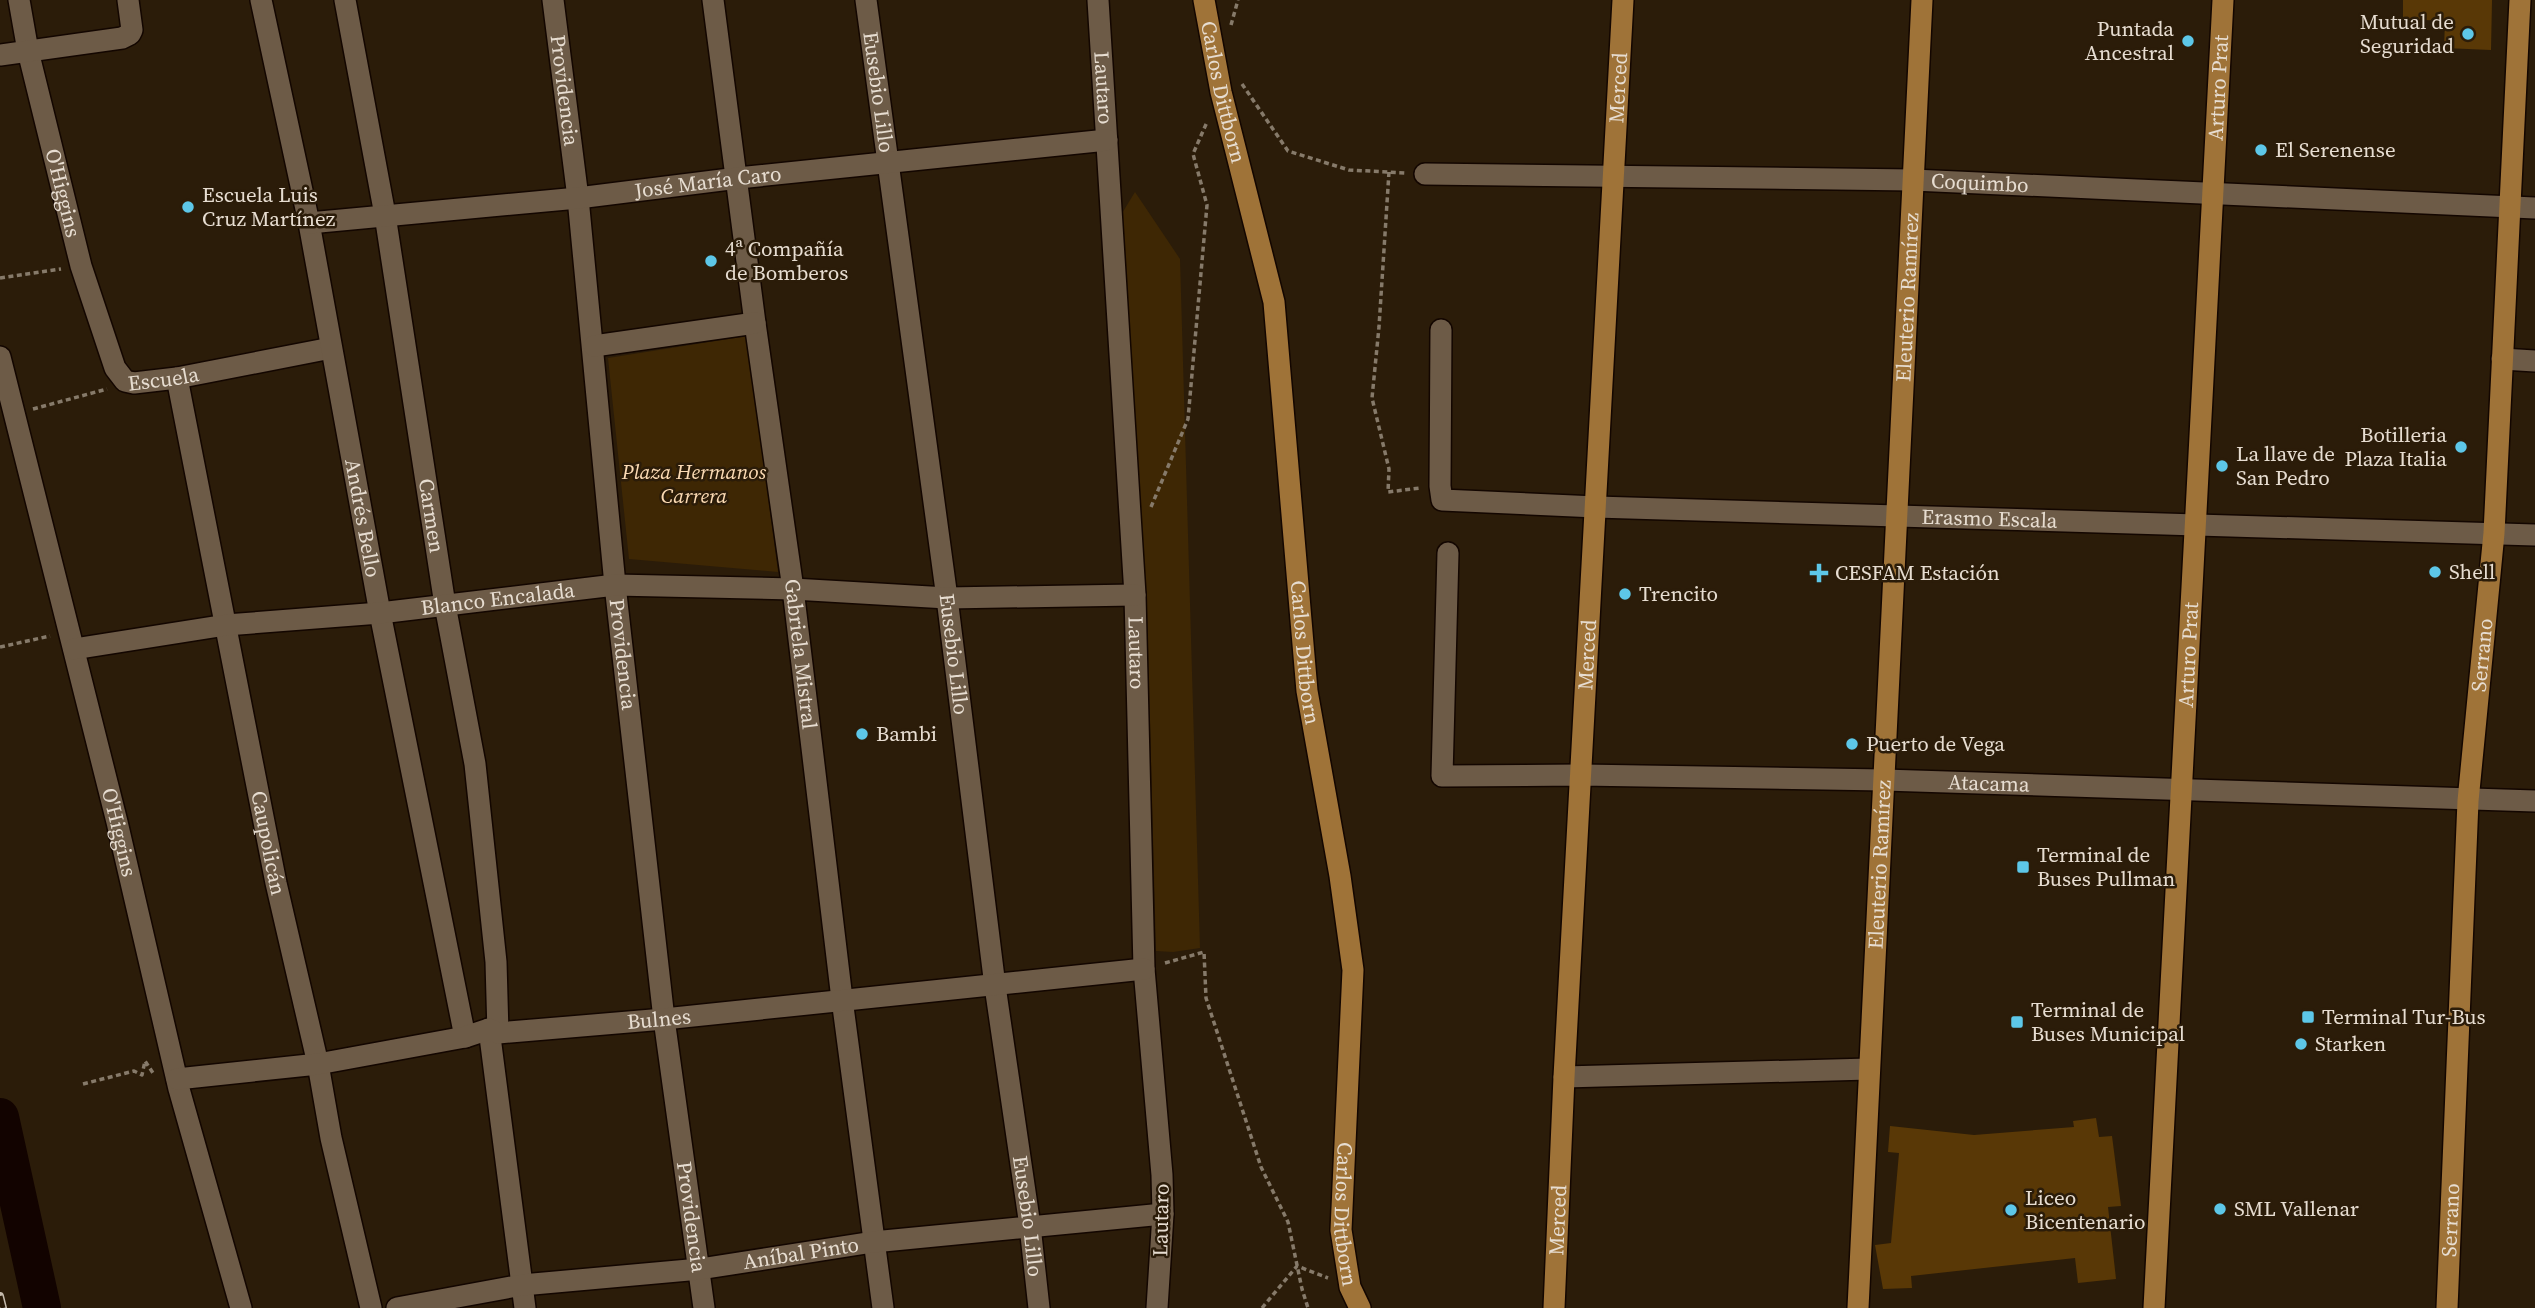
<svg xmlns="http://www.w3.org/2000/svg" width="2535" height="1308" viewBox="0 0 2535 1308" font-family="'Source Serif 4',serif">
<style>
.green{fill:#3e2704}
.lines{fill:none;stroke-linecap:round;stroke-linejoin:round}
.river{stroke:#120300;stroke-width:38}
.building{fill:#593806}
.minor-casing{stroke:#130600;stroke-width:24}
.major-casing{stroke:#130600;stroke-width:24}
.path{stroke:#867a6a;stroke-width:3.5;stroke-dasharray:5 3.5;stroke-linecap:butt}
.minor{stroke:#6d5b47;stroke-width:21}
.major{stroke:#9f7338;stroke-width:21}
.rail-casing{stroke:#c5bbad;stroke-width:8}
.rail{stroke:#2b1c09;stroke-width:5;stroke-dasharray:16;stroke-linecap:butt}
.poi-dot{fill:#5dc7e8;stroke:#2b1c09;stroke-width:2.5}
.labels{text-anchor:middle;stroke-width:5;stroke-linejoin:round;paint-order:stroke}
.poi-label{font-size:21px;fill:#e7ddd1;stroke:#2b1c09;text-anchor:start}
.street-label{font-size:21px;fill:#e7ddd1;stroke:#2b1c09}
.park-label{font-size:21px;font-style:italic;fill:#fcdbb4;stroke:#2b1c09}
</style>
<rect width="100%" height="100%" fill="#2b1c09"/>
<!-- green -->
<path class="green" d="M1135 192 1180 259 1200 948 1173 952 1156 951 1147 610 1121 215Z
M747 336 778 572 629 559 608 358Z"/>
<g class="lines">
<!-- river -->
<path class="river" d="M0 1117 42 1308"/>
</g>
<!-- building -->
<path class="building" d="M2403 0H2492L2491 50 2444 48 2445 21 2403 19Z
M2096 1118 2099 1137 2112 1136 2121 1206 2108 1207 2116 1279 2078 1283 2075 1258 1911 1276 1912 1288 1883 1289 1875 1245 1891 1243 1899 1153 1888 1152 1890 1126 1974 1135 2074 1127 2073 1121Z"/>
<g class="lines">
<!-- minor casing -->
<g class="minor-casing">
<g id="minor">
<path id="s1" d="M19 0 28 51 81 266 115 368 125 381 134 383 177 378 331 348"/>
<path id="s2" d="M261 0 309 223 380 613 465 1037"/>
<path id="s3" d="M345 0 385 215 445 605 475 764 496 962 498 1033"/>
<path id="s4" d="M553 0 578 198 615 585 664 1019 704 1308"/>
<path id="s5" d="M713 0 755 323 793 589 842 999 883 1308"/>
<path id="s6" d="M866 0 947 598 995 986 1030 1226 1039 1308"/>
<path id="s7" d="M1098 0 1135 595 1144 969 1162 1175 1163 1214 1157 1308"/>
<path d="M0 55 122 38 130 34 132 30 128 0"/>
<path id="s8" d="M1425 174 1913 180 2535 208"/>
<path id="s9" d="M309 223 578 198 738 178 1107 140"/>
<path id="s10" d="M1441 330 1440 486 1442 500 1596 507 2535 535"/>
<path d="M594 346 755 323"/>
<path id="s11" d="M0 357 117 822 179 1089 241 1308"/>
<path d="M2502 359 2535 361"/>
<path id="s12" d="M177 378 276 883 318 1064 331 1138 371 1308"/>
<path id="s13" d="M1448 553 1442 776 1581 775 1884 780 2535 801"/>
<path id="s14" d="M74 649 226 625 380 613 615 585 793 589 947 598 1135 595"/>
<path d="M489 1029 525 1308"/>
<path d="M1564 1077 1869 1069"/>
<path id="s15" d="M177 1079 318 1064 465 1037 489 1029 498 1033 664 1019 1144 969"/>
<path id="s16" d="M397 1308 522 1285 700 1269 873 1242 1163 1214"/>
</g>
</g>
<!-- major casing -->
<g class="major-casing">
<g id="major">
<path id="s17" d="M1204 0 1221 92 1274 302 1307 691 1340 876 1353 970 1341 1230 1350 1287 1360 1308"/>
<path id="s18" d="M1554 1308 1564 1077 1623 0"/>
<path id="s19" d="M1858 1308 1922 0"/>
<path id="s20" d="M2154 1308 2223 0"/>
<path id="s21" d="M2447 1308 2468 801 2494 533 2520 0"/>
</g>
</g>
<!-- path -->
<path class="path" d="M1231 25 1238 0
M1242 84 1288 151 1349 170 1406 173
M1389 172 1379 327 1372 398 1389 469 1388 492 1420 488
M0 278 61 269
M33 409 107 389
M1151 507 1188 419 1207 205 1193 154 1207 122
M0 647 50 636
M1165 963 1204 952 1206 998 1261 1167 1288 1222 1302 1289 1308 1308
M83 1084 134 1071 142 1075 145 1061 153 1073
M1262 1308 1297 1266 1328 1278"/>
<!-- minor -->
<use href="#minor" class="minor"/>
<!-- major -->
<use href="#major" class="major"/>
<!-- rail casing -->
<g class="rail-casing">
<path id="rail" d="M0 1296 3 1308"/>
</g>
<!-- rail -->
<use href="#rail" class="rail"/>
</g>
<!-- markers -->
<g class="poi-dot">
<circle cx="2468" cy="34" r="7"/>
<circle cx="2188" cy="41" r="7"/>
<circle cx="2261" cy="150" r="7"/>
<circle cx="188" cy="207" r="7"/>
<circle cx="711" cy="261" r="7"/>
<circle cx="2461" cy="447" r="7"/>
<circle cx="2222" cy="466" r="7"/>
<circle cx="2435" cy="572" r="7"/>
<path d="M1815.5 562.5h7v7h7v7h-7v7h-7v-7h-7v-7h7z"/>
<circle cx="1625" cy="594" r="7"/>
<circle cx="862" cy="734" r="7"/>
<circle cx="1852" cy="744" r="7"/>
<rect x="2016" y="860" width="14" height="14" rx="3.5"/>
<rect x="2301" y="1010" width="14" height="14" rx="3.5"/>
<rect x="2010" y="1015" width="14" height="14" rx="3.5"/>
<circle cx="2301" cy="1044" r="7"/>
<circle cx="2220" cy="1209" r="7"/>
<circle cx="2011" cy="1210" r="7"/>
</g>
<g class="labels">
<!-- poi labels -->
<g class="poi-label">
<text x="2454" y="29" text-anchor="end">Mutual de<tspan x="2454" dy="24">Seguridad</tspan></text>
<text x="2174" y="36" text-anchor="end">Puntada<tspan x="2174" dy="24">Ancestral</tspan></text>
<text x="2275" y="157">El Serenense</text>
<text x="202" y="202">Escuela Luis<tspan x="202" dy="24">Cruz Martínez</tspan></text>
<text x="725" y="256">4ª Compañía<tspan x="725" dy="24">de Bomberos</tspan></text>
<text x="2447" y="442" text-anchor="end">Botilleria<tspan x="2447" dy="24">Plaza Italia</tspan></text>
<text x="2236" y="461">La llave de<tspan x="2236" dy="24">San Pedro</tspan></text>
<text x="2449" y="579">Shell</text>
<text x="1835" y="580">CESFAM Estación</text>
<text x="1639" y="601">Trencito</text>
<text x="876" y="741">Bambi</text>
<text x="1866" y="751">Puerto de Vega</text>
<text x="2037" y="862">Terminal de<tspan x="2037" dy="24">Buses Pullman</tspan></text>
<text x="2031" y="1017">Terminal de<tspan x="2031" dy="24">Buses Municipal</tspan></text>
<text x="2322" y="1024">Terminal Tur-Bus</text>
<text x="2315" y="1051">Starken</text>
<text x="2025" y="1205">Liceo<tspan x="2025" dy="24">Bicentenario</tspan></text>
<text x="2234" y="1216">SML Vallenar</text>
</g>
<!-- street labels -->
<g class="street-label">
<text dy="7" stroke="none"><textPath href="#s7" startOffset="88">Lautaro</textPath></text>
<text dy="7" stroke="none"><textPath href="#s18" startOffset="1222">Merced</textPath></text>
<text dy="7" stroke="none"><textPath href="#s20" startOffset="1222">Arturo Prat</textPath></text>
<text dy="7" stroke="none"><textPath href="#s4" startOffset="91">Providencia</textPath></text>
<text dy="7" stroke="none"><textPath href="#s6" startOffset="93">Eusebio Lillo</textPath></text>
<text dy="7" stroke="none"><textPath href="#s17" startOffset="94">Carlos Dittborn</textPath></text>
<text dy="7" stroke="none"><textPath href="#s9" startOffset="401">José María Caro</textPath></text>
<text dy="7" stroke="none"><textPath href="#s8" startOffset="555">Coquimbo</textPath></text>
<text dy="7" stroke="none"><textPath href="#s1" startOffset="198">O'Higgins</textPath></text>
<text dy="7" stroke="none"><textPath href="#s19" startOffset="1012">Eleuterio Ramírez</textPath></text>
<text dy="7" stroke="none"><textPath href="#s1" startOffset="436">Escuela</textPath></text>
<text dy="7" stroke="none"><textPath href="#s3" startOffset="523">Carmen</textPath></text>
<text dy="7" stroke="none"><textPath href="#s2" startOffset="528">Andrés Bello</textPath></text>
<text dy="7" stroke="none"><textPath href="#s10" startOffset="718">Erasmo Escala</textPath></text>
<text dy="7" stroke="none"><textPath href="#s14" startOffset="427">Blanco Encalada</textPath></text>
<text dy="7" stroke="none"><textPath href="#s17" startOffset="662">Carlos Dittborn</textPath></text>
<text dy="7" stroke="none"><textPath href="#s5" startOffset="660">Gabriela Mistral</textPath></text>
<text dy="7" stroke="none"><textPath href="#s6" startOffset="660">Eusebio Lillo</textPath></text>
<text dy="7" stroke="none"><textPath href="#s7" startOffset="654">Lautaro</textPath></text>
<text dy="7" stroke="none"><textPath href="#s18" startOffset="654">Merced</textPath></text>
<text dy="7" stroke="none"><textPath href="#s20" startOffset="654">Arturo Prat</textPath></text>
<text dy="7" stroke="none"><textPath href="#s21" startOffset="654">Serrano</textPath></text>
<text dy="7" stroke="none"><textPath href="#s4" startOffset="658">Providencia</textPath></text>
<text dy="7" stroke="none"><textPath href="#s13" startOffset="770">Atacama</textPath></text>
<text dy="7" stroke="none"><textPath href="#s11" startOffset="490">O'Higgins</textPath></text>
<text dy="7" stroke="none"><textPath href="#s12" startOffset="474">Caupolicán</textPath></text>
<text dy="7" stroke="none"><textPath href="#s19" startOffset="444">Eleuterio Ramírez</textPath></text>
<text dy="7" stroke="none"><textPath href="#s15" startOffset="488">Bulnes</textPath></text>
<text dy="7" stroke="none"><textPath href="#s17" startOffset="1228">Carlos Dittborn</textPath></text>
<text dy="7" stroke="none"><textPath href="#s6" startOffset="1227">Eusebio Lillo</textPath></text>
<text dy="7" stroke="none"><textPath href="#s4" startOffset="1225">Providencia</textPath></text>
<text transform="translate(1161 1220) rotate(-89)" y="7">Lautaro</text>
<text dy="7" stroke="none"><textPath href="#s18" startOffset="88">Merced</textPath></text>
<text dy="7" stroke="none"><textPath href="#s21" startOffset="88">Serrano</textPath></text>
<text dy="7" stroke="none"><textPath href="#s16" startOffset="408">Aníbal Pinto</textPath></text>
</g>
<!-- park labels -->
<g class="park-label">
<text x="694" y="479">Plaza Hermanos<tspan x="694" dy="24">Carrera</tspan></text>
</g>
</g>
</svg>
